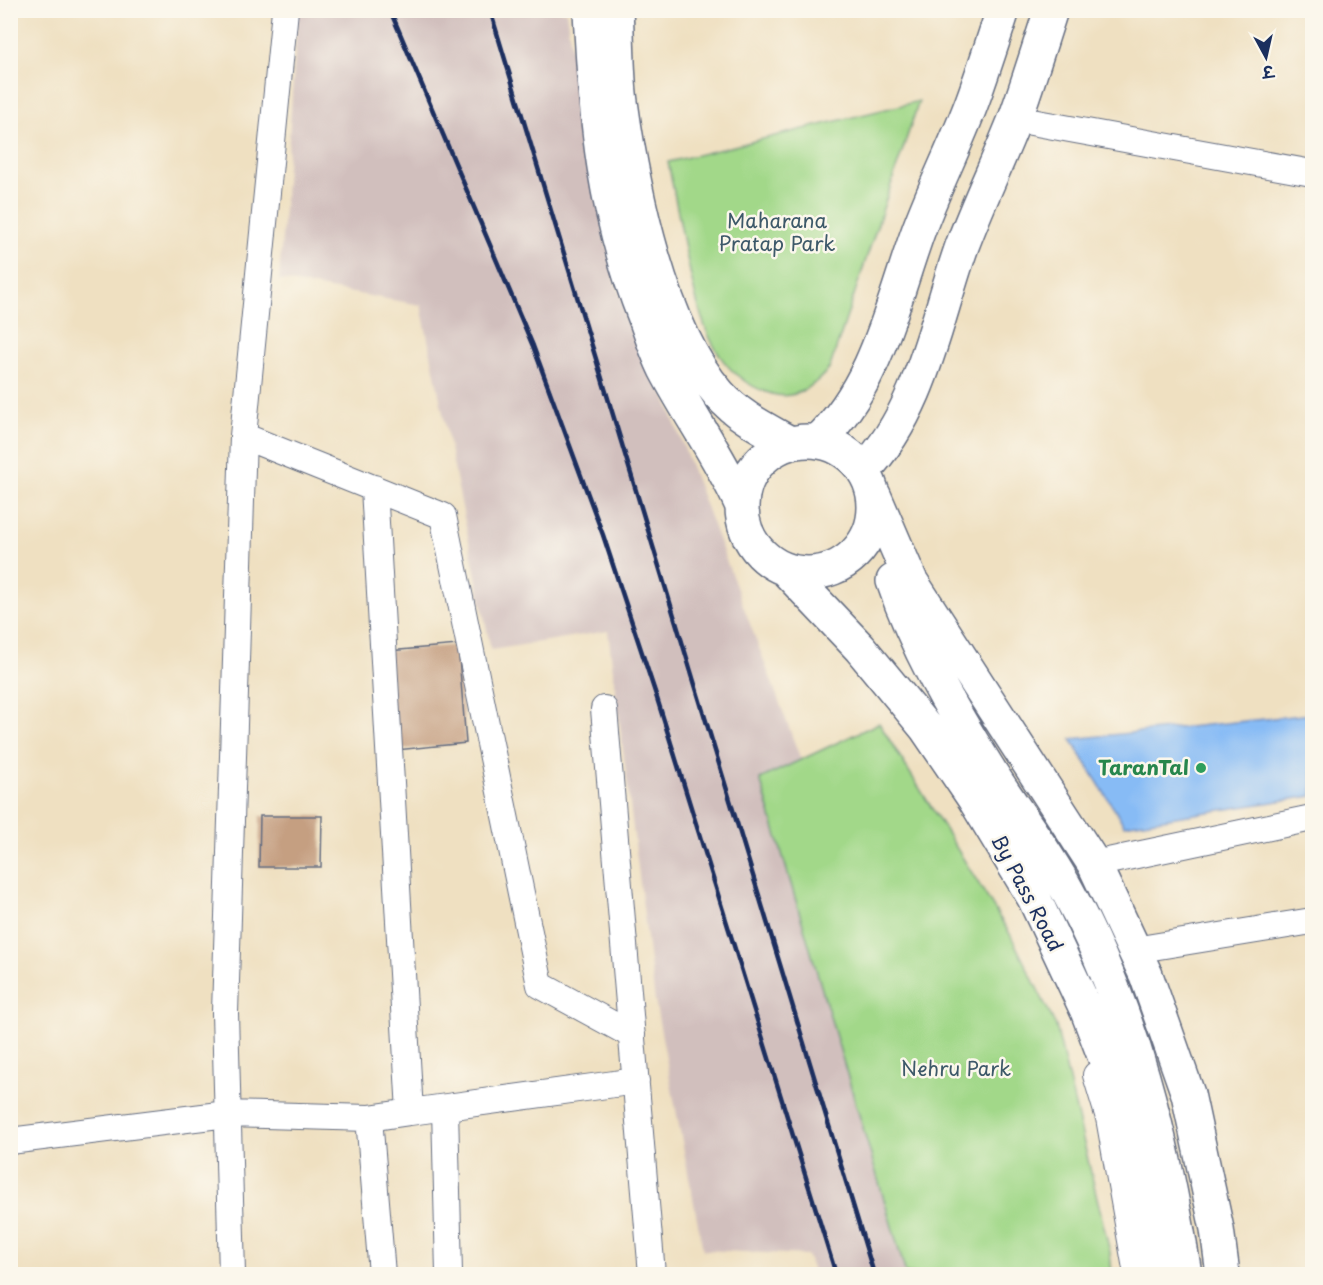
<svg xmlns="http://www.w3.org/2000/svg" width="1323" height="1285" viewBox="0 0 1323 1285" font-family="'Playpen Sans','Playpen Sans Deva',sans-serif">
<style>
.industrial{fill:#d1bfbd}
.green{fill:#a2d889;stroke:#5e8474;stroke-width:1.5}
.water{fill:#87bbf5;stroke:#5175aa;stroke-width:1.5}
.building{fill:#c59f81}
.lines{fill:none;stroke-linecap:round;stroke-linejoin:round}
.street-casing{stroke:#656d81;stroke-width:28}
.secondary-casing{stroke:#656d81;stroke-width:36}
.street{stroke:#fff;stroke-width:26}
.secondary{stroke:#fff;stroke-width:33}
.rail{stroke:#1b2f5e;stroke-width:4.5}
.leisure-dot{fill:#2e9e5b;stroke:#fbf7ec;stroke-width:2}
.labels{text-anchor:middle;stroke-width:5;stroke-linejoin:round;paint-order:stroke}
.park-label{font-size:20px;fill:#3d5969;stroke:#fbf7ec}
.leisure-label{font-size:20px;font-weight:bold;fill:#27864d;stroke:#fbf7ec;text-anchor:end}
.street-label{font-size:20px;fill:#1b2f5e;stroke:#fbf7ec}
</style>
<rect width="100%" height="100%" fill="#fbf7ec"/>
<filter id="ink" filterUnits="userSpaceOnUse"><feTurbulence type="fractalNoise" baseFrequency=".0167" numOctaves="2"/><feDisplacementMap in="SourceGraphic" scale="12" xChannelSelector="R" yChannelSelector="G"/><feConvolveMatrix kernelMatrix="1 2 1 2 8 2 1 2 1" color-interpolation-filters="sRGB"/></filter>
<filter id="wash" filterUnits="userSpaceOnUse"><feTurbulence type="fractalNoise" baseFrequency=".008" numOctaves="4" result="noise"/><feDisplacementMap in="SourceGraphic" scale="24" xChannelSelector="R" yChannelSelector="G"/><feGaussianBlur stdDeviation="1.35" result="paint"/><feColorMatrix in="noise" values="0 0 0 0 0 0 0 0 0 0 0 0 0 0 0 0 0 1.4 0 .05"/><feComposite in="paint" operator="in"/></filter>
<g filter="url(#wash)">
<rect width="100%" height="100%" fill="#efe0c1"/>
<!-- industrial -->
<path class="industrial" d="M298 11H566L581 119 614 280 668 405 801 760 760 779 906 1274H814L807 1255 703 1250 655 1001 608 631 491 650 421 305 279 280Z"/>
<!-- green -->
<path class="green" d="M919 101 830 367C817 384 796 401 772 394 708 375 698 309 686 253 680 223 674 192 668 162Z
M879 723 1010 934 1056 1026 1110 1252 1112 1274H906L760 779Z"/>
<!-- water -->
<path class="water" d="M1312 714V796L1124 825 1071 739Z"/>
<g id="blocks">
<!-- building -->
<path class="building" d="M458 645 466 743 396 750 388 651Z
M260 816H322L321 867H259Z"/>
</g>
</g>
<g filter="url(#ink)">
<use href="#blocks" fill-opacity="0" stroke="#656d81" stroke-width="1.5"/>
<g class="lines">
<!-- street casing -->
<g class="street-casing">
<path id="street" d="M285 10 243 436 443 516 540 985 632 1035
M1015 119 1312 173
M604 709 652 1274
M1094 864 1312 818
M1134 950 1312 921
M1096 1075 1109 1118 1137 1274
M445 1108 449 1274
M410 1112 636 1081
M369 1118 382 1274
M10 1141 227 1114 369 1118 410 1112 374 488
M232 1274 225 1013 243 436"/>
</g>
<!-- secondary casing -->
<g class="secondary-casing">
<path id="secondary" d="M590 10C595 121 604 215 645 318 651 335 657 353 665 369 689 415 720 457 741 504
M616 10C618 41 617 72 621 102 633 189 661 328 719 394 738 416 765 429 790 443
M818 441C877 385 892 303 919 229 935 186 956 145 972 102 983 72 993 41 1003 10
M742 507a66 66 0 1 1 132 0a66 66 0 1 1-132 0Z
M864 470C922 410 935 322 962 246 978 203 998 162 1015 119 1028 83 1039 47 1051 10
M874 495 911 581 1094 864 1146 975 1188 1094 1217 1229 1223 1274
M785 569 860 648 926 728 973 797 1034 898 1087 1011 1126 1114 1158 1274
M893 581C915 646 951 709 988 768 1013 809 1044 847 1067 890 1133 1010 1164 1140 1185 1274"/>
</g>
<!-- street -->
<use href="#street" class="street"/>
<!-- secondary -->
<use href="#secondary" class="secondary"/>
<!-- rail -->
<path class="rail" d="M390 10 533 346 603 535 656 695 836 1274
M490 10 874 1274"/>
</g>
</g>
<!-- markers -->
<circle class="leisure-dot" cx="1201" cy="768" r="6"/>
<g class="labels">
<!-- park labels -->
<g class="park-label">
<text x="777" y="228">Maharana<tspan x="777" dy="23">Pratap Park</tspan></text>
<text x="956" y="1076">Nehru Park</text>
</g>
<!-- leisure labels -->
<g class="leisure-label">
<text x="1189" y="775">TaranTal</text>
</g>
<!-- street labels -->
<g class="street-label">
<text transform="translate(1027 893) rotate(62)" y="7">By Pass Road</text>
</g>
</g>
<!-- margin -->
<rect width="1323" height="1285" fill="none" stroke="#fbf7ec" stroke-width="36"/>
<!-- north arrow -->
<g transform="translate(1266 57) rotate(172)" stroke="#fbf7ec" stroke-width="4.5" paint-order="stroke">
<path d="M0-4.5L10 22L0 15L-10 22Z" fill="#1b2f5e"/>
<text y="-9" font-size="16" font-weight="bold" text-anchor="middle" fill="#1b2f5e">उ</text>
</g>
</svg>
